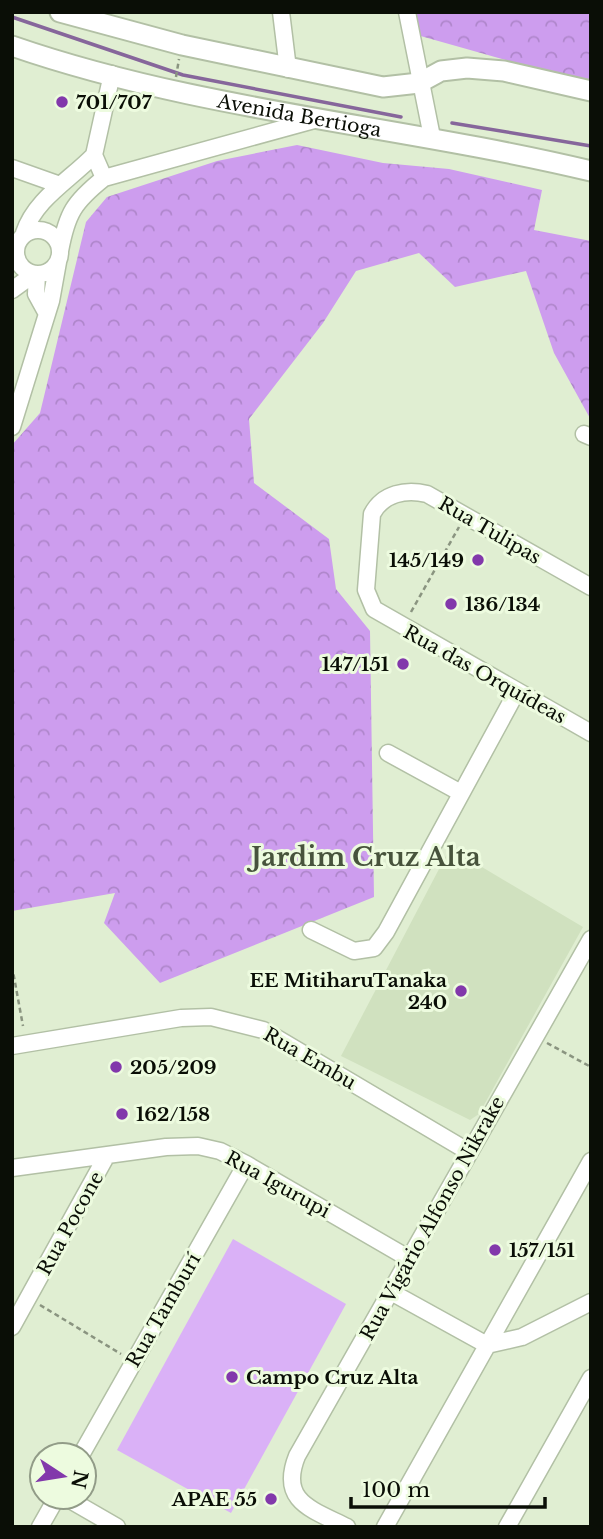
<svg xmlns="http://www.w3.org/2000/svg" width="603" height="1539" viewBox="0 0 603 1539" font-family="'Libre Baskerville',serif">
<style>
.built{fill:#d0e1bf}
.forest{fill:url(#forest-crowns)}
.pitch{fill:#dab1f7}
.lines{fill:none;stroke-linecap:round;stroke-linejoin:round}
.stream{stroke:#86669b;stroke-width:3.5}
.minor-casing{stroke:#b2c0a5;stroke-width:19}
.tertiary-casing{stroke:#b2c0a5;stroke-width:23}
.path{stroke:#8a9480;stroke-width:2.5;stroke-dasharray:5 3.5;stroke-linecap:butt}
.minor{stroke:#fff;stroke-width:16}
.tertiary{stroke:#fff;stroke-width:19}
.poi-dot{fill:#8238ab;stroke:#edfbdf;stroke-width:2.5}
.labels{text-anchor:middle;stroke-width:6;stroke-linejoin:round;paint-order:stroke}
.poi-label{font-size:19px;font-weight:bold;fill:#0a0e06;stroke:#edfbdf;text-anchor:start}
.street-label{font-size:19px;fill:#0a0e06;stroke:#edfbdf}
.district-label{font-size:26px;font-weight:bold;fill:#47533c;stroke:#edfbdf}
</style>
<defs>
<pattern id="forest-crowns" width="20" height="18" patternUnits="userSpaceOnUse" patternTransform="scale(1.75)"><rect width="20" height="18" fill="#cd9dee"/><path d="M2 6a3 3 0 1 1 6 0M12 15a3 3 0 1 1 6 0" fill="none" stroke="#af86cb"/></pattern>
</defs>
<rect width="100%" height="100%" fill="#e0eed2"/>
<!-- built -->
<path class="built" d="M450 848 583 927 479 1114 470 1120 341 1056Z"/>
<!-- forest -->
<path class="forest" d="M407 12H591V84L410 33Z
M297 145 383 163 449 169 542 190 534 230 591 241V420L554 353 526 271 455 287 419 253 356 271 323 323 249 419 254 483 329 539 336 589 370 631 374 897 160 983 104 923 115 893 12 911V445L40 413 86 222 107 197 217 161Z"/>
<!-- pitch -->
<path class="pitch" d="M233 1239 346 1304 231 1513 117 1450Z"/>
<g class="lines">
<!-- stream -->
<path class="stream" d="M12 17 183 75 401 117
M452 123 591 146"/>
<!-- minor casing -->
<g class="minor-casing">
<path id="minor" d="M281 12 288 69
M407 12 432 137
M12 168 60 185
M104 178 94 155 112 74
M16 252a22 22 0 1 1 44 0a22 22 0 1 1-44 0Z
M24 233C35 199 70 180 94 155
M60 251C67 213 74 202 104 178L314 120
M37 274 36 294 47 314
M12 290 34 274
M12 427 51 301 58 262
M584 434 591 437
M591 587 427 494C406 489 383 493 372 514L366 590 374 609 591 733
M388 753 461 793
M311 930 354 951 374 948 386 932 517 691
M12 1046 181 1018 211 1017 263 1030 469 1152
M12 1168 166 1147 198 1146 220 1151 246 1164 408 1258
M391 1292 487 1345
M12 1327 107 1155
M487 1345 522 1337 591 1302
M81 1455 246 1164
M65 1497 117 1527
M40 1527 57 1497
M347 1527C311 1509 279 1501 297 1456L591 939
M385 1527 591 1161
M507 1527 591 1378"/>
</g>
<!-- tertiary casing -->
<g class="tertiary-casing">
<g id="tertiary">
<path d="M60 12 182 45 383 87 419 83 441 71 467 68 504 71 591 91"/>
<path id="s1" d="M12 46C200 111 399 125 591 171"/>
</g>
</g>
<!-- path -->
<path class="path" d="M176 77 179 59
M411 612 459 527
M12 966 23 1026
M547 1043 591 1067
M40 1305 121 1354"/>
<!-- minor -->
<use href="#minor" class="minor"/>
<!-- tertiary -->
<use href="#tertiary" class="tertiary"/>
</g>
<!-- markers -->
<g class="poi-dot">
<circle cx="62" cy="102" r="7"/>
<circle cx="478" cy="560" r="7"/>
<circle cx="451" cy="604" r="7"/>
<circle cx="403" cy="664" r="7"/>
<circle cx="461" cy="991" r="7"/>
<circle cx="116" cy="1067" r="7"/>
<circle cx="122" cy="1114" r="7"/>
<circle cx="495" cy="1250" r="7"/>
<circle cx="232" cy="1377" r="7"/>
<circle cx="271" cy="1499" r="7"/>
</g>
<g class="labels">
<!-- poi labels -->
<g class="poi-label">
<text x="76" y="109">701/707</text>
<text x="464" y="567" text-anchor="end">145/149</text>
<text x="465" y="611">136/134</text>
<text x="389" y="671" text-anchor="end">147/151</text>
<text x="447" y="987" text-anchor="end">EE MitiharuTanaka<tspan x="447" dy="22">240</tspan></text>
<text x="130" y="1074">205/209</text>
<text x="136" y="1121">162/158</text>
<text x="509" y="1257">157/151</text>
<text x="246" y="1384">Campo Cruz Alta</text>
<text x="257" y="1506" text-anchor="end">APAE 55</text>
</g>
<!-- street labels -->
<g class="street-label">
<text dy="7" stroke="none"><textPath href="#s1" startOffset="296">Avenida Bertioga</textPath></text>
<text transform="translate(490 530) rotate(30)" y="7">Rua Tulipas</text>
<text transform="translate(485 674) rotate(29)" y="7">Rua das Orquídeas</text>
<text transform="translate(310 1058) rotate(30)" y="7">Rua Embu</text>
<text transform="translate(278 1184) rotate(29)" y="7">Rua Igurupi</text>
<text transform="translate(432 1218) rotate(-61)" y="7">Rua Vigário Alfonso Nikrake</text>
<text transform="translate(70 1223) rotate(-61)" y="7">Rua Pocone</text>
<text transform="translate(163 1310) rotate(-60)" y="7">Rua Tamburí</text>
</g>
<!-- district labels -->
<g class="district-label">
<text x="366" y="866">Jardim Cruz Alta</text>
</g>
</g>
<!-- border -->
<rect width="603" height="1539" fill="none" stroke="#0a0e06" stroke-width="28"/>
<!-- north arrow -->
<g transform="translate(63 1476) rotate(102)"><circle r="33" fill="#edfbdf" stroke="#929c88" stroke-width="2"/>
<path d="M0-5L12 26L0 18L-12 26Z" fill="#8238ab"/>
<text y="-10" font-size="19" font-weight="bold" text-anchor="middle" fill="#0a0e06">N</text>
</g>
<!-- scale -->
<path d="M351 1497v10h194v-10" fill="none" stroke="#0a0e06" stroke-width="3.5"/>
<text x="362" y="1497" font-size="21" fill="#0a0e06" stroke="#edfbdf" stroke-width="5" paint-order="stroke">100 m</text>
</svg>
